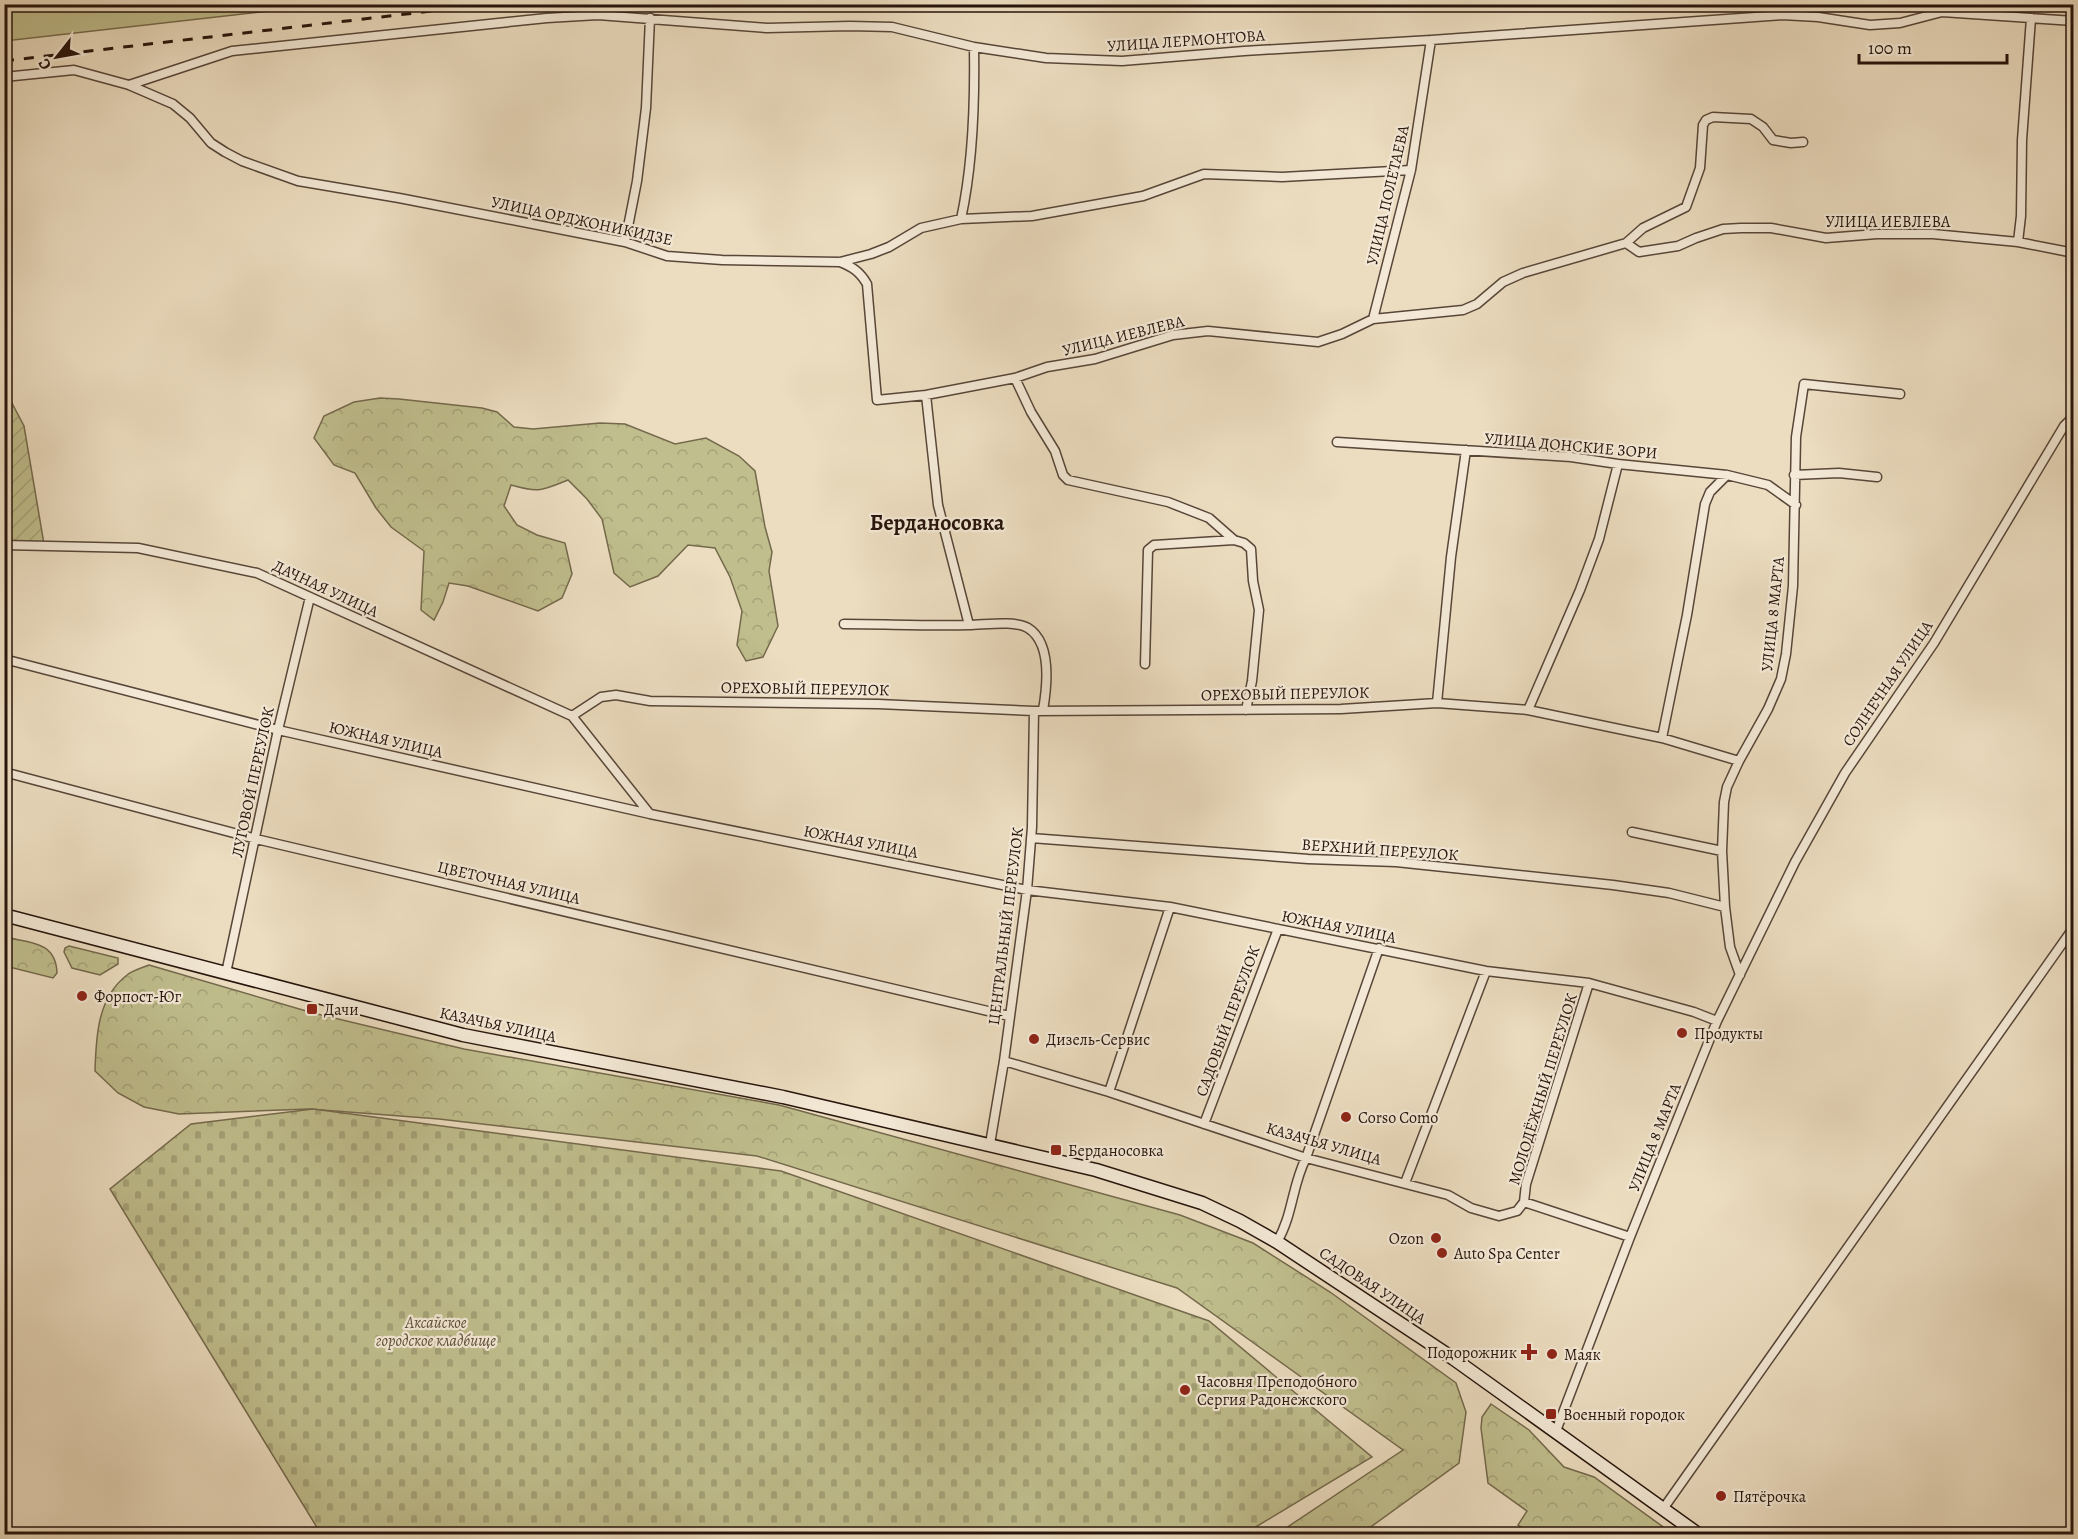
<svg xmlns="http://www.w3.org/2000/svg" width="2078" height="1539" viewBox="0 0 2078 1539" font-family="Alegreya,serif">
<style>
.grass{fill:#c0be8d;stroke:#74694c;stroke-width:1.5}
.forest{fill:url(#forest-crowns);stroke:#74694c;stroke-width:1.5}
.cemetery{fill:url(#cemetery-stones);stroke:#74694c;stroke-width:1.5}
.garden{fill:url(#garden-furrows);stroke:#74694c;stroke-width:1.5}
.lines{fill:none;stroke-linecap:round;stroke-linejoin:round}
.minor-casing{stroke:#584639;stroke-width:11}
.secondary-casing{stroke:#27140c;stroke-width:15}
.minor{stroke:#f3e9d6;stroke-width:8}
.secondary{stroke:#f3e9d6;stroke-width:12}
.rail{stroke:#27140c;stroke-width:3;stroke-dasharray:10 10;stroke-linecap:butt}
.poi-dot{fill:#8f2418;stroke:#f3e9d6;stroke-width:2}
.labels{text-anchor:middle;stroke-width:4.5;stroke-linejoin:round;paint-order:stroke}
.street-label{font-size:16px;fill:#27140c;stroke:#f3e9d6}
.poi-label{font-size:16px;fill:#27140c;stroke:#f3e9d6;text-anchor:start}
.park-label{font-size:16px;font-style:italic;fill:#5d5039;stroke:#f3e9d6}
.district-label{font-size:22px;font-weight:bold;fill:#27140c;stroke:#f3e9d6}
</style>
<defs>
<pattern id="forest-crowns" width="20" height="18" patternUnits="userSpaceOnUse" patternTransform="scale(1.5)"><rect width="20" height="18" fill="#c0be8d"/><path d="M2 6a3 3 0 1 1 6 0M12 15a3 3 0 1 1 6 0" fill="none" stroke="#a5a278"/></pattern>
<pattern id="cemetery-stones" width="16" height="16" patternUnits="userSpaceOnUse" patternTransform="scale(1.5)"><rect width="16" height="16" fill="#c0be8d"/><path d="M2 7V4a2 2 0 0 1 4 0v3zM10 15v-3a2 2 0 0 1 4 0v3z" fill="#a5a278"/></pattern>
<pattern id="garden-furrows" width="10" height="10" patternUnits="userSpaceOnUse" patternTransform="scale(1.5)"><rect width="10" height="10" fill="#c0be8d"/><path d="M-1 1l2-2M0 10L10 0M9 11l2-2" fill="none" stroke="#a5a278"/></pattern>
</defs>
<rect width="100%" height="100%" fill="#ecddc0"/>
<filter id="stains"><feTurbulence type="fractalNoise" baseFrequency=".00333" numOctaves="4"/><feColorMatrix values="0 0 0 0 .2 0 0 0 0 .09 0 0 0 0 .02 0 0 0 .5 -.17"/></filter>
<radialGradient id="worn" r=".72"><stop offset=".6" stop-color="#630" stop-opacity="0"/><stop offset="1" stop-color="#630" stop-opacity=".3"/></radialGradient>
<!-- grass -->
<path class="grass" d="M5 4H321V5L5 41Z"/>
<!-- forest -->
<path class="forest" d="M380 398 399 399 482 408 497 412 514 427 533 429 600 423 625 424 675 444 706 438 739 456 755 471 765 527 772 552 769 571 778 626 763 657 746 661 737 645 742 611 730 577 715 548 688 545 658 576 630 587 614 573 602 519 587 499 568 480C541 491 539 493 511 485L504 506 517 525 537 535 565 543 572 574 562 598 538 611 468 586 449 583 443 602 434 620 421 610 424 551 391 527 376 508 355 473 334 465 314 438 324 416 354 402Z
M5 937C30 943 56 941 57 973L53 978 5 966Z
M69 946 118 958V964L100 975 72 968 64 952 65 948Z
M149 965 313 1013 464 1049 779 1105 1180 1215 1253 1243 1330 1292 1456 1383 1466 1412 1459 1463 1361 1534H1277L1403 1450 1177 1288 757 1156 439 1119 309 1109 179 1114 144 1107 118 1093 95 1071C96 1038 97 998 127 975 133 970 142 968 149 965Z
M1491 1404 1529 1430 1564 1467 1594 1477 1673 1534H1531L1518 1525 1527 1511 1488 1483 1481 1428 1482 1417Z"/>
<!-- cemetery -->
<path class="cemetery" d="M313 1109 781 1171 1209 1321 1372 1457 1244 1534H321L110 1189 191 1124Z"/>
<!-- garden -->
<path class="garden" d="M4 388 24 426 45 550 5 548Z"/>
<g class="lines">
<!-- minor casing -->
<g class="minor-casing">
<path id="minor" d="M4 77 74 70 129 85 173 104 190 118 211 143 225 152 242 161 298 181 399 198 625 242 667 256 722 260 840 262 871 254 889 247 921 228 961 219 1032 216 1143 196 1204 174 1282 177 1411 170
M129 85 232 51 547 18 598 15 767 28 850 26 892 27 974 47 1046 58 1122 61 1244 51 1431 40 1782 15 1818 17 1870 25 1900 23 1942 12 2074 21
M961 219C973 164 975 104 974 47
M625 242 637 181 646 108 650 18
M2018 242 2021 216 2022 140 2031 18
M1626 243 1643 228 1686 207 1700 168 1703 125 1706 120 1713 117 1751 119 1763 127 1773 140 1791 143 1803 142
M840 262C853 267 860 272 867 284L877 400 926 395 1015 378 1047 367 1095 359 1173 335 1208 331 1318 342 1342 334 1373 319 1463 310 1477 304 1503 282 1523 273 1626 243 1639 252 1678 246 1696 238 1723 229 1741 228H1771L1826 238 1877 234H1933L2018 242 2074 253
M1373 319 1411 170 1431 40
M1015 378 1031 412 1055 451 1063 475 1068 480 1168 502 1209 518 1234 540
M926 395 938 505 969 625
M1337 442 1571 457 1618 464 1727 475 1768 485 1796 505
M1794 475 1839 473 1877 477
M4 545 138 548 257 573 572 716 649 813
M844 624C885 624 927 626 969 625 984 625 1015 620 1028 628 1052 643 1047 687 1043 710
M4 659 278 730 650 814 1027 890 1170 907 1486 971 1589 983 1694 1012 1717 1021
M1145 664 1148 550 1154 545 1234 540 1244 543 1251 549 1253 581 1259 610 1252 681 1246 710
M1437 703 1451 557 1466 450
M1528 710 1580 590 1599 539 1618 464
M572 716 601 697 616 695 650 701 878 704 1034 711 1341 709 1437 703 1528 710 1662 738 1739 761
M1662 738 1687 615 1705 504 1710 492 1727 475
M4 772 256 839 1009 1016
M1632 832 1722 851
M1031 838 1308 859 1396 862 1613 885 1669 893 1725 907
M226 973 278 730 310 597
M1740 975 1730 947 1725 907 1722 851 1724 802 1727 787 1739 761 1768 709 1781 679 1786 654 1793 586 1796 437 1804 384 1900 394
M1004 1061 1109 1092 1306 1158 1448 1195 1471 1208 1499 1216 1517 1211 1524 1202 1630 1237
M1109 1092 1170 907
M1204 1124 1278 929
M990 1144 1004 1061 1027 890 1032 827 1034 711
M1405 1183 1486 971
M1524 1202 1526 1184 1589 983
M1277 1242C1293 1215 1292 1185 1306 1158L1379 948
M1556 1431 1630 1237 1717 1021 1795 862 1845 773 1934 643 2064 426 2074 416
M1663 1509 2074 927"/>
</g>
<!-- secondary casing -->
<g class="secondary-casing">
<path id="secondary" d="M4 915 463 1035 783 1097 1096 1170 1202 1203 1240 1221 1277 1242 1454 1359 1698 1534"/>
</g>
<!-- minor -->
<use href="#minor" class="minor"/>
<!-- secondary -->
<use href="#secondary" class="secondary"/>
<!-- rail -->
<path class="rail" d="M2007 4 2074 9
M4 61 492 4"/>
</g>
<!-- markers -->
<g class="poi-dot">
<circle cx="82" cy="996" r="6"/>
<rect x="306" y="1003" width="12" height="12" rx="3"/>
<circle cx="1682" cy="1033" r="6"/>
<circle cx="1034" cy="1039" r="6"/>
<circle cx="1346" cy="1117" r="6"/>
<rect x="1050" y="1144" width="12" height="12" rx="3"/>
<circle cx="1436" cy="1238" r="6"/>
<circle cx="1442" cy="1253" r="6"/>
<path d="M1526 1343h6v6h6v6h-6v6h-6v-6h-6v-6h6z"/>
<circle cx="1552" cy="1354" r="6"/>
<circle cx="1185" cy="1390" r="6"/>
<rect x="1545" y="1408" width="12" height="12" rx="3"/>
<circle cx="1721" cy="1496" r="6"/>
</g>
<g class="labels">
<!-- street labels -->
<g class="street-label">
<text transform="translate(1186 40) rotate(-4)" y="6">УЛИЦА ЛЕРМОНТОВА</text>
<text transform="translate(1387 195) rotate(-77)" y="6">УЛИЦА ПОЛЕТАЕВА</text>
<text transform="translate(582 220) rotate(12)" y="6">УЛИЦА ОРДЖОНИКИДЗЕ</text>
<text x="1888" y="227">УЛИЦА ИЕВЛЕВА</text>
<text transform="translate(1123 335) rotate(-14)" y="6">УЛИЦА ИЕВЛЕВА</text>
<text transform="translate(1571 445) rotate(5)" y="6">УЛИЦА ДОНСКИЕ ЗОРИ</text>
<text transform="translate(326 588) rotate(25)" y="6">ДАЧНАЯ УЛИЦА</text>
<text transform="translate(1772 614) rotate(-84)" y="6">УЛИЦА 8 МАРТА</text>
<text transform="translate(1887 683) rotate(-56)" y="6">СОЛНЕЧНАЯ УЛИЦА</text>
<text transform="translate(805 688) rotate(1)" y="6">ОРЕХОВЫЙ ПЕРЕУЛОК</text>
<text transform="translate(1285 693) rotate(-1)" y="6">ОРЕХОВЫЙ ПЕРЕУЛОК</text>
<text transform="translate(386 739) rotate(13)" y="6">ЮЖНАЯ УЛИЦА</text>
<text transform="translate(252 782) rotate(-78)" y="6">ЛУГОВОЙ ПЕРЕУЛОК</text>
<text transform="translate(861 841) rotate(11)" y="6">ЮЖНАЯ УЛИЦА</text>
<text transform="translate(1380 849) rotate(4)" y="6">ВЕРХНИЙ ПЕРЕУЛОК</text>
<text transform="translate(509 882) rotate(13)" y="6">ЦВЕТОЧНАЯ УЛИЦА</text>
<text transform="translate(1005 926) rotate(-83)" y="6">ЦЕНТРАЛЬНЫЙ ПЕРЕУЛОК</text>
<text transform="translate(1339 926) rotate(11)" y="6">ЮЖНАЯ УЛИЦА</text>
<text transform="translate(1227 1021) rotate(-70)" y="6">САДОВЫЙ ПЕРЕУЛОК</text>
<text transform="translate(498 1024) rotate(12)" y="6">КАЗАЧЬЯ УЛИЦА</text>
<text transform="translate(1542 1089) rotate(-73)" y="6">МОЛОДЁЖНЫЙ ПЕРЕУЛОК</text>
<text transform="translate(1654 1137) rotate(-68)" y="6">УЛИЦА 8 МАРТА</text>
<text transform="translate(1324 1143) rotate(16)" y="6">КАЗАЧЬЯ УЛИЦА</text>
<text transform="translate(1373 1285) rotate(34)" y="6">САДОВАЯ УЛИЦА</text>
</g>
<!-- poi labels -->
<g class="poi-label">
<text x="94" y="1002">Форпост-Юг</text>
<text x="324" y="1015">Дачи</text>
<text x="1694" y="1039">Продукты</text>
<text x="1046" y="1045">Дизель-Сервис</text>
<text x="1358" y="1123">Corso Como</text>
<text x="1068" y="1156">Берданосовка</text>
<text x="1424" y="1244" text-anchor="end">Ozon</text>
<text x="1454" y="1259">Auto Spa Center</text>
<text x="1517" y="1358" text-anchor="end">Подорожник</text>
<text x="1564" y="1360">Маяк</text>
<text x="1197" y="1387">Часовня Преподобного<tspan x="1197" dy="18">Сергия Радонежского</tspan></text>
<text x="1563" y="1420">Военный городок</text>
<text x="1733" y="1502">Пятёрочка</text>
</g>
<!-- park labels -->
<g class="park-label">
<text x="436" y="1328">Аксайское<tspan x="436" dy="18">городское кладбище</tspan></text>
</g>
<!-- district labels -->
<g class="district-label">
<text x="937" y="530">Берданосовка</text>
</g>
</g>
<!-- margin -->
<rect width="2078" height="1539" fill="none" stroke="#ecddc0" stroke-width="24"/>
<rect x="6" y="6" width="2066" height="1527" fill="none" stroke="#27140c" stroke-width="3"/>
<rect x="12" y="12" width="2054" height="1515" fill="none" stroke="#27140c" stroke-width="1.5"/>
<!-- north arrow -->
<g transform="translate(57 57) rotate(239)" stroke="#f3e9d6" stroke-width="4.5" paint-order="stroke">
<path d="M0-4.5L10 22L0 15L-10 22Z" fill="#27140c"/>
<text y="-9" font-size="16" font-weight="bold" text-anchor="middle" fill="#27140c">С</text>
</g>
<!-- scale -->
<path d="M1859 54v9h148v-9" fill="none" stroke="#27140c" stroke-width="3"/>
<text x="1868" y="54" font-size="18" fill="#27140c" stroke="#f3e9d6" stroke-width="4.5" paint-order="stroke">100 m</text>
<rect width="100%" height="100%" filter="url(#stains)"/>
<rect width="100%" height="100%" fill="url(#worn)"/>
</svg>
